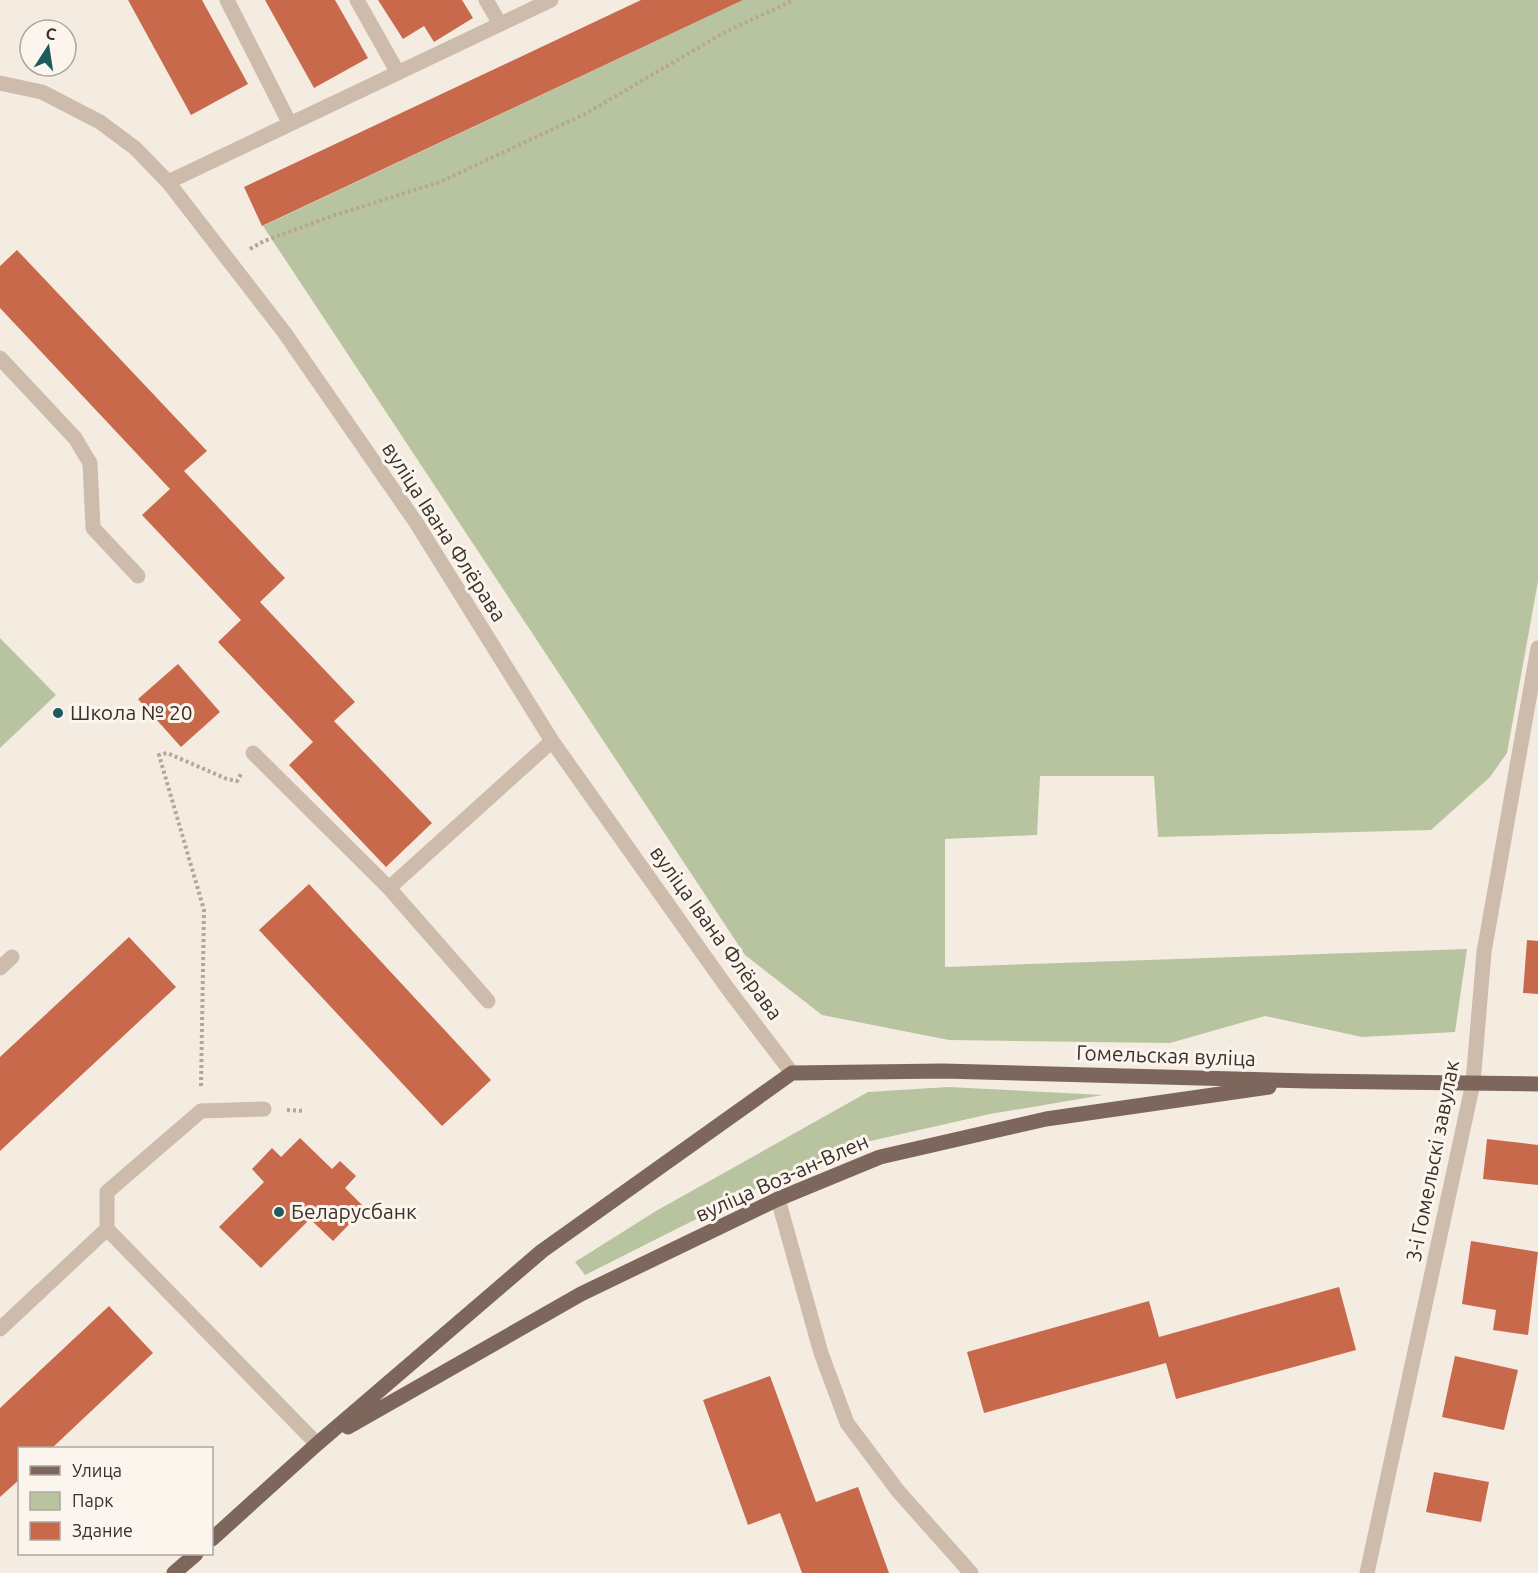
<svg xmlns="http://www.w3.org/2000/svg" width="1538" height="1573" viewBox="0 0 1538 1573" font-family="Ubuntu,sans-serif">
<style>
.green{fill:#b8c4a0}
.building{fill:#c8694b}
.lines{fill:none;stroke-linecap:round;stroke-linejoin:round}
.path{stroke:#b9a596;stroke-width:4;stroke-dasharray:3 3;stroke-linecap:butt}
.minor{stroke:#cdbbac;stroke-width:15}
.major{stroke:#7d675c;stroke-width:15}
.poi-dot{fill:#1f5a5e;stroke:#fbf5ee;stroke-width:2}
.labels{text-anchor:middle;stroke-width:6;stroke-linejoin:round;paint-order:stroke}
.street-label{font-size:21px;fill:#3b302b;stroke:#fbf5ee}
.poi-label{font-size:21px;fill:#3b302b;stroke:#fbf5ee;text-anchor:start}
</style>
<rect width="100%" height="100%" fill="#f4ebe1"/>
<!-- green -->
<path class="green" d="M743 0H1538V581L1507 753 1490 777 1431 830 1158 837 1154 776H1040L1037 835 945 839V967L1467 949 1455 1032 1362 1037 1265 1016 1170 1043 949 1040 822 1015 745 955 263 226Z
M0 638 56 695 0 748Z
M948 1087 1103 1095 990 1114 866 1142 768 1183 585 1275 575 1262 656 1211 868 1092Z"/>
<!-- building -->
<path class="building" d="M128 0H202L248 84 191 115Z
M265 0H335L368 58 314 88Z
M378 0H462L473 18 434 42 424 26 403 39Z
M641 0H743L262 226 244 187Z
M17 250 207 451 184 471 285 578 260 602 355 702 334 721 432 823 386 867 289 765 313 742 218 642 241 620 142 515 170 489 0 308V266Z
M178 664 220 712 181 747 138 699Z
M309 884 491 1080 442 1126 259 930Z
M129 937 176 987 0 1151V1057Z
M1527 940 1538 941V994L1523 993Z
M300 1138 332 1169 340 1161 356 1176 345 1188 365 1208 333 1241 310 1219 261 1268 219 1227 264 1182 252 1169 272 1148 281 1157Z
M1487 1139 1538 1145V1185L1483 1179Z
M1471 1241 1538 1252 1528 1335 1493 1330 1496 1310 1462 1304Z
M1339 1287 1356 1350 1176 1399 1166 1363 984 1413 967 1352 1149 1301 1159 1337Z
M109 1306 153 1353 52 1448H20V1479L0 1497V1408Z
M1455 1356 1518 1370 1504 1430 1442 1417Z
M770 1376 816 1502 858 1487 889 1573H802L780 1513 748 1525 703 1400Z
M1434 1472 1489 1482 1481 1522 1426 1512Z"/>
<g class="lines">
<!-- path -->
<path class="path" d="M250 249 264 241 332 216 440 182 587 113 725 32 794 0
M201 1086 204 910 159 755 167 753 227 779 237 781 241 774
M287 1110 305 1111"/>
<!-- minor -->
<path class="minor" d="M227 0 290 124
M357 0 398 73
M486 0 500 24
M0 83 42 92 100 122 135 148 168 182 284 332 417 524 552 741 728 989 792 1073
M168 182 551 0
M0 358 75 438 90 463 93 528 138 576
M253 753 389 888
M0 968 12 957
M488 1001 389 888 552 741
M264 1109 201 1111 107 1192V1229L317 1444
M778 1199 821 1353 847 1423 898 1491 971 1573
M0 1329 107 1229
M1367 1573 1473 1083 1484 952 1538 648"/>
<!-- major -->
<path class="major" d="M348 1427 581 1294 778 1199 880 1157 1046 1119 1269 1087
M212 1539 317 1444 542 1251 792 1073 943 1071 1309 1081 1538 1084
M174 1573 196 1554"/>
</g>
<!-- markers -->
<g class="poi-dot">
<circle cx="58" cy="713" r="6"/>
<circle cx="279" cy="1212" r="6"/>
</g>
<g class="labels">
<!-- street labels -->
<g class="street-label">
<text transform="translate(444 532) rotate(57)" y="7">вуліца Івана Флёрава</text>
<text transform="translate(716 933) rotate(54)" y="7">вуліца Івана Флёрава</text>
<text transform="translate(1166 1056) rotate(2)" y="7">Гомельская вуліца</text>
<text transform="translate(1433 1161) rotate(-79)" y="7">3-і Гомельскі завулак</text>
<text transform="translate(782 1178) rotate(-24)" y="7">вуліца Воз-ан-Влен</text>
</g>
<!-- poi labels -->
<g class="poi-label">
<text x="70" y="720">Школа № 20</text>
<text x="291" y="1219">Беларусбанк</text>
</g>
</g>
<!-- legend -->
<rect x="18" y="1447" width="195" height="108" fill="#fbf5ee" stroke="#aea6a0" stroke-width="1.5"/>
<rect x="30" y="1466" width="30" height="9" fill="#7d675c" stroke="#aea6a0" stroke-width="1.5"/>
<text x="72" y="1477" font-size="18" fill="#3b302b">Улица</text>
<rect x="30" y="1492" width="30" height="18" fill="#b8c4a0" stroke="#aea6a0" stroke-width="1.5"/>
<text x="72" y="1507" font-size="18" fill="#3b302b">Парк</text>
<rect x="30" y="1522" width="30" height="18" fill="#c8694b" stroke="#aea6a0" stroke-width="1.5"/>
<text x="72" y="1537" font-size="18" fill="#3b302b">Здание</text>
<!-- north arrow -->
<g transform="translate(48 48) rotate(12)"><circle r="28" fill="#fbf5ee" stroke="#aea6a0" stroke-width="1.5"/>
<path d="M0-4.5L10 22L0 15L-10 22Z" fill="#1f5a5e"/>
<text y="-9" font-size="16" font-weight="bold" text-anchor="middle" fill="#3b302b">С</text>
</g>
</svg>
